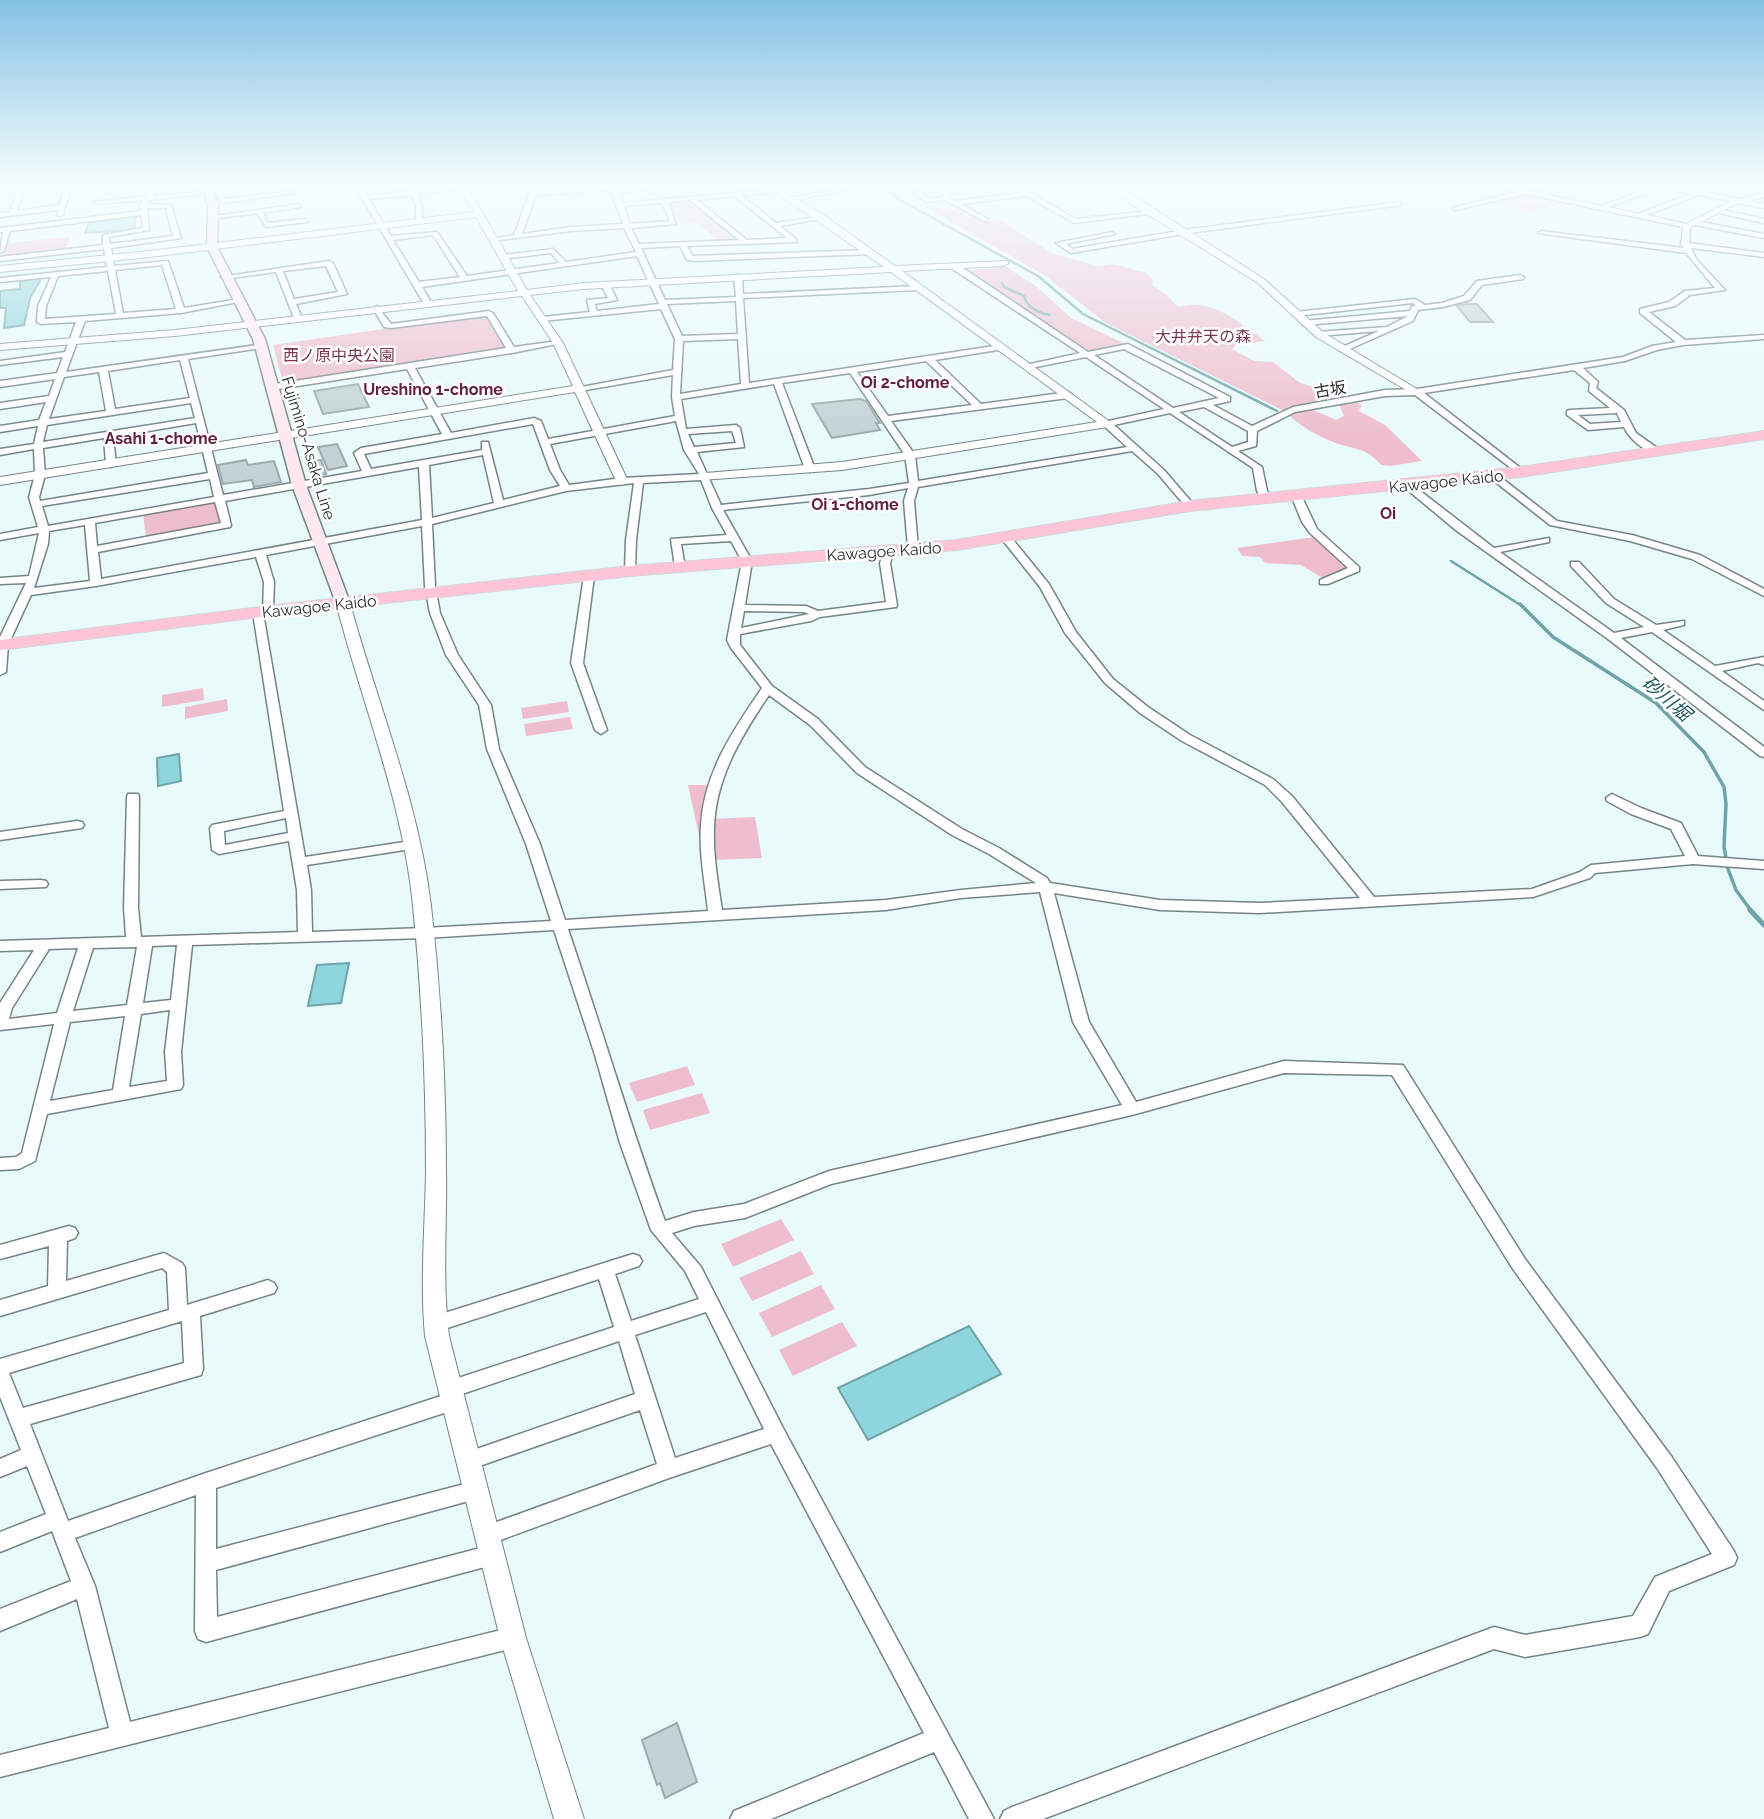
<svg xmlns="http://www.w3.org/2000/svg" width="1764" height="1819" font-family="Raleway,'Noto Sans JP',sans-serif">
<rect width="100%" height="100%" fill="#e9fafb"/>
<g fill="#eebece">
<path d="M1528,193L1551,196L1545,199L1561,203L1532,213L1495,200Z"/>
<path d="M691,200L741,240L720,242L698,223L680,224L669,202Z"/>
<path d="M920,204L960,211L985,222L1000,220L1052,253L1098,266L1113,264L1147,273L1153,280L1152,285L1166,294L1178,307C1215,298 1236,321 1265,341L1236,345L1232,349L1254,361L1273,362L1300,383L1321,389L1336,401L1282,410L1106,323L1044,275Z"/>
<path d="M70,237L65,250L3,256L7,243Z"/>
<path d="M1006,267L1036,286L1071,318L1125,344L1091,352L968,270Z"/>
<path d="M480,315H484L504,347L502,349L287,382H283L273,345Z"/>
<path d="M1352,401L1362,405L1359,411L1385,425L1422,461L1390,466L1381,465C1366,447 1355,450 1336,443C1319,437 1299,426 1287,413L1311,409L1336,420L1344,416L1339,404Z"/>
<path d="M212,502H215L220,523L218,524L146,537L143,514Z"/>
<path d="M1314,537L1350,567L1324,579L1301,565L1265,563L1260,557L1242,556L1237,548Z"/>
<path d="M203,688L204,700L162,707V695Z"/>
<path d="M227,699L228,711L185,719V707Z"/>
<path d="M567,701L569,712L523,719L521,708Z"/>
<path d="M570,717L573,729L526,736L524,724Z"/>
<path d="M688,785H711L706,857L700,856V840Z"/>
<path d="M755,817L762,858L712,860L710,819Z"/>
<path d="M687,1066L695,1085L637,1102L629,1083Z"/>
<path d="M702,1093L710,1113L650,1130L643,1110Z"/>
<path d="M781,1219L794,1240L733,1267L721,1244Z"/>
<path d="M801,1251L814,1274L752,1301L739,1278Z"/>
<path d="M821,1285L835,1309L772,1337L759,1313Z"/>
<path d="M842,1322L857,1346L793,1376L779,1350Z"/>
</g>
<g fill="#8ed5dd" stroke="#6fa3a9" stroke-width="2">
<path d="M136,216L134,230L85,233L89,222Z"/>
<path d="M38,278L40,281L30,298L24,325L4,328L6,308H0V291L20,289V281Z"/>
<path d="M179,754L181,781L158,786L157,758Z"/>
<path d="M349,963L341,1003L308,1006L317,965Z"/>
<path d="M969,1326L1001,1374L868,1440L838,1388Z"/>
</g>
<g fill="none" stroke-linecap="round" stroke-linejoin="round">
<g stroke="#6fa3a9" stroke-width="2.5">
<path d="M883,186L900,200L1038,276L1083,314L1277,411"/>
<path d="M1002,283L1004,287L1024,296C1027,308 1039,313 1050,315"/>
<path d="M1451,561L1522,606"/>
</g>
<path stroke="#6fa3a9" stroke-width="3.5" d="M1520,604L1553,637L1656,703L1704,752L1724,787L1726,804L1724,847L1728,869L1736,890L1752,912"/>
<path stroke="#6fa3a9" stroke-width="5" d="M1750,910L1764,925"/>
</g>
<g fill="#c3d3d5" stroke="#9baaac" stroke-width="2">
<path d="M1467,304H1477L1493,322H1470L1457,306Z"/>
<path d="M358,384L369,407L323,414L314,391Z"/>
<path d="M860,399L866,401L880,423H876L880,430L832,438L812,404Z"/>
<path d="M337,444L347,466L328,470L318,447Z"/>
<path d="M246,460L248,465L274,461L281,482L254,487L252,480L223,484L218,465Z"/>
<path d="M321,460L326,474L312,477L307,462Z"/>
<path d="M677,1723L697,1782L665,1798L660,1783L657,1785L642,1740Z"/>
</g>
<g fill="none" stroke-linecap="round" stroke-linejoin="round">
<defs>
<g id="minor">
<path d="M19,186H25L17,211L59,205L65,186H71L63,215L58,216V210L0,217V213L10,212Z"/>
<path d="M153,186H159L153,196L198,192L201,194L150,200L148,204L171,205L181,238L111,248L114,266L168,261L184,308L239,299L243,301L181,313L85,321L66,372L264,344V348H261L188,359L223,495L362,471L354,453L361,448L442,434L407,369L272,390L269,389V385L506,348L487,316L391,328L384,327L373,308L377,306L391,324L489,311L493,313L514,347L558,341L562,343L512,353L415,368L451,433L534,418L541,421L548,439L675,416L672,397L673,375L580,391L576,388L673,370L675,339L661,309L542,321L538,319L542,317L590,312L587,300L608,298L601,284L605,282L609,284L617,300L595,304L597,311L659,304L637,256L422,287L431,302L424,304L355,186H361L367,196L410,191L409,186H415L417,190L474,186L471,188L418,194L422,206V221L419,223L416,221V206L412,195L369,199L391,236L437,232L467,276L559,263L551,253L501,259L504,255L553,249L566,262L636,252L624,228L571,231L492,241V239L514,235L532,186H536L537,191L610,186H616L618,190L682,186L619,193L622,203L780,189L778,192L741,195L776,223L822,216L825,218L780,226L796,239L797,242L687,246L693,256L868,250L871,254L695,261L687,260L680,246L641,248L665,300L736,297L734,276L738,274L742,276L743,294L917,286L921,288L917,290L743,298L749,383L1001,345L1005,347L1004,349L935,360L981,404L1068,392L1072,395L1068,398L891,421L915,455L918,481L1127,447L1104,426V422L1164,409L1086,357L1026,369V365L1080,353L951,268V264H957L1088,352L1128,344L1230,397V401L1213,405L1252,426L1293,407L1385,390L1417,389L1623,357L1652,346L1676,342L1640,313V309L1669,302L1685,291L1715,288L1686,253L1538,233L1541,231L1684,248L1681,245L1683,227L1525,194L1455,210L1452,208L1517,192L1495,186H1505L1601,206L1655,186H1670L1699,191L1735,186L1708,193L1739,199L1764,193V197L1748,201L1764,204V208L1739,203L1723,210L1764,219V223L1718,213L1701,222L1764,234V238L1695,225L1690,227L1689,243L1764,253V257L1691,248L1697,260L1725,290L1690,295L1675,306L1649,312L1685,340L1764,335V339L1683,345L1657,350L1625,361L1583,368L1598,382L1596,388L1624,410L1636,433L1660,450V454C1647,454 1629,439 1624,427L1588,430L1567,415V411L1570,410L1610,408L1589,391L1590,383L1574,370L1424,393L1523,470L1525,472L1520,475L1415,395L1385,396L1295,412L1257,431L1256,446L1238,451L1262,467L1267,491L1272,498L1267,501L1264,500L1257,491L1253,468L1170,413L1114,425L1164,470L1195,506L1190,509L1187,508L1158,474L1132,451L918,487L914,501L918,548L913,551L908,548L904,501L908,488L869,495L723,510L752,561L745,605L806,606L818,611L886,602L880,563L885,549H893L894,551L890,563L897,605L896,607L820,617L811,621L740,634V645L772,686L818,719L865,767L962,829L999,848L1047,878L1050,883L1160,900L1260,903L1360,898L1282,802L1265,785L1182,741L1140,713L1105,683L1065,633L1040,587L1001,538L1006,535L1010,536L1049,584L1076,632L1113,679L1148,707L1190,735L1273,779L1292,796L1374,897L1532,889L1580,872L1591,865L1685,856L1671,829L1631,814L1607,801L1606,798L1612,794L1641,808L1681,823L1698,856L1764,861V869L1693,864L1595,873L1590,878L1533,897L1260,913L1160,910L1054,893L1089,1022L1136,1102L1284,1061L1403,1065L1525,1259L1671,1456L1734,1551L1737,1558L1734,1565L1669,1591L1648,1634L1640,1637L1525,1657L1494,1649L1043,1819H1000L1004,1811L1012,1807L1494,1627L1525,1635L1633,1616L1655,1577L1712,1554L1657,1468L1513,1269L1392,1075L1284,1073L1132,1115L831,1184L745,1218L694,1226L672,1233L701,1267L783,1428L994,1819H969L934,1752L771,1819H730L734,1811L924,1733L771,1444L669,1478L487,1545L480,1542L477,1535L480,1528L657,1464L640,1410L468,1470L461,1467L458,1461L461,1455L468,1452L635,1394L619,1341L459,1395L463,1401L460,1407L453,1410L216,1488V1549L476,1481L483,1483L486,1490L483,1497L476,1499L216,1570L217,1617L492,1545L499,1548L502,1555L499,1562L492,1565L206,1642L198,1639L195,1631L196,1495L75,1538L95,1586L130,1722L513,1627L521,1630L524,1638L521,1646L0,1777V1755L109,1728L77,1599L0,1631V1609L71,1581L52,1531L0,1552V1532L46,1514L27,1466L0,1477V1459L21,1450L0,1397V1359L169,1310L167,1272L162,1268L0,1316V1300L48,1286L49,1246L0,1259V1245L69,1226L75,1228L78,1233L75,1238L67,1241L66,1281L164,1253L182,1263L185,1268L187,1305L268,1280L274,1283L277,1288L274,1293L200,1316L203,1369L201,1375L30,1424L68,1521L206,1473L444,1395L441,1389L443,1383L614,1327L599,1279L435,1332L429,1330L426,1324L429,1318L435,1316L633,1254L639,1256L642,1261L639,1266L615,1274L631,1321L699,1299L685,1271L651,1230L620,1143L595,1055L554,930L425,938L192,945L181,1052L183,1085L181,1089L47,1114L35,1161L19,1169L0,1170V1158L16,1157L22,1153L54,1024L0,1030V1003L34,950L0,951V941L126,937L124,908L127,797L128,794H138L139,797L138,908L141,937L298,932L297,890L289,841L219,854L212,850L210,828L212,825L284,811L253,613L254,611L258,610L263,613L305,857L411,841L418,845L411,849L307,865L311,890L312,932L425,928L551,921L526,844L487,749L479,705L446,655L430,613L425,586L422,526L266,555L274,582L273,611L268,614L263,611L264,582L256,557L96,586L31,595L8,645L6,672L0,675V637L26,583L0,584V578L29,576L39,533L0,540V534L38,527L29,497L35,475L34,449L0,455V449L34,444L38,426L0,432V426L39,420L46,402L0,409V403L49,396L55,379L0,387V381L57,373L63,357L0,365V361L65,352L76,322L41,324L37,322L38,306L51,277L0,282V278L107,267L104,249L0,261V257L103,245V235L143,228L141,215L10,231L4,251L0,253L3,232H0V228L141,211L140,206L143,200L96,204L93,202L146,196ZM1662,188L1690,194L1638,214L1608,207ZM611,190L610,192L612,194L623,224L571,227L522,234L536,195ZM1699,195L1731,201L1686,224L1646,215ZM734,196L787,238L747,240L697,200ZM690,200L739,240L639,244L631,228L676,224L668,202ZM662,203L670,221L630,224L624,206ZM147,208H166L173,236L110,244L109,237L149,230ZM433,235L460,277L419,282L393,240ZM162,265L176,309L123,313L115,270ZM108,271L116,314L45,319L46,306L58,276ZM736,301L738,334L682,336L667,304ZM738,339L741,384L680,394L683,341ZM1124,349L1219,398L1173,408L1094,355ZM180,360L190,398L115,409L108,371ZM926,361L972,405L888,416L857,372ZM99,372L106,411L49,419L64,377ZM850,373L905,455L909,483L869,489L721,505L697,452L744,447L740,428L736,425L686,429L681,399L774,384L805,469L810,472L815,469L782,383ZM191,403L195,418L43,442L47,425ZM1204,407L1248,431V442L1232,447L1179,412ZM1617,413L1621,422L1590,424L1578,415ZM676,421L684,450L699,474L622,478L569,485L560,470L550,444ZM196,423L208,473L40,501L39,497L45,475L43,448L104,438L106,464L111,467L116,464L113,437ZM533,424L550,470L560,486L503,500L488,442H482V450L371,469L364,454ZM732,431L736,443L694,447L688,434ZM483,455L494,503L432,518L429,465ZM419,467L422,520L101,579L98,552L230,527L231,525L225,501ZM210,479L214,497L48,526L42,506ZM701,480L712,508L727,535L671,539L675,567L680,570L685,567L681,544L731,541L742,561L727,640L731,648L762,688C733,730 704,773 701,825C699,854 705,883 708,911L565,920L540,844L499,749L491,705L458,655L440,613L435,586L432,524L566,491L634,483L626,540L625,571L630,574L635,571L636,540L643,483ZM215,502L221,523L97,546L95,523ZM85,525L90,581L34,588L48,544L49,531ZM744,611L804,612L809,614L741,628ZM769,695L810,725L857,773L952,835L989,854L1036,883L961,890L886,900L722,910C718,883 713,856 714,829C715,778 742,735 769,695ZM286,818L288,833L225,845L224,831ZM1040,892L1073,1022L1122,1105L829,1171L744,1204L694,1212L665,1221C630,1125 601,1026 568,929L886,910L961,898ZM177,945L171,1000L143,1003L152,946ZM137,947L127,1005L73,1011L93,948ZM78,948L57,1013L9,1019L12,1008L49,949ZM170,1010L165,1052L167,1081L129,1087L141,1014ZM125,1016L113,1090L50,1101L70,1022ZM706,1312L764,1429L675,1458L635,1335ZM182,1321L184,1363L23,1408L9,1373Z"/>
<path d="M214,186H220L225,199L292,191L295,193L223,203L220,201Z"/>
<path d="M857,186H869L792,200L789,198Z"/>
<path d="M942,186H956L948,189L950,198L955,201L1022,193L1012,186H1019L1075,219L1152,211L1155,213L1074,223L1027,196L961,204L988,219L986,222L945,200L927,202L912,192ZM942,191L943,197L930,199L921,193Z"/>
<path d="M1400,202L1402,205L1189,233L1071,253L1056,243L1112,232L1115,234L1066,244L1072,249L1184,230Z"/>
<path d="M299,204L301,207L263,213L268,223L306,219L308,222L266,227L257,213L211,219L208,217Z"/>
<path d="M329,261L333,263L347,294L296,304L302,318L298,320L294,318L276,272L225,279L221,277ZM326,266L338,292L294,299L283,271Z"/>
<path d="M1520,275L1524,277L1523,279L1482,285L1470,300L1443,307L1418,310L1413,321L1343,352L1339,350L1340,348L1379,331L1319,336L1315,334L1316,332L1387,327L1408,316L1306,325H1303V321L1410,311L1412,306H1416L1413,303L1296,316L1292,314L1296,312L1415,299L1425,305L1442,303L1464,296L1477,281Z"/>
<path d="M1489,473H1495L1557,521L1632,535L1700,555L1764,589V596L1692,559L1630,541L1550,525L1489,477Z"/>
<path d="M1404,483H1410L1494,548L1549,538V542L1500,552L1614,633L1644,627L1606,603L1571,566V562H1579L1614,599L1656,625L1684,621V625L1663,630L1715,666L1764,657V665L1758,663L1722,671L1764,701V710L1652,632L1621,638L1764,747V757L1760,756L1608,639L1457,531L1404,487Z"/>
<path d="M1296,492L1301,495L1317,529L1359,567V571L1328,584H1320V580L1348,568L1310,533L1302,522L1291,495Z"/>
<path d="M589,573L594,576L583,663L607,730L601,734L595,730L571,663L584,576Z"/>
<path d="M77,821L82,822L84,825L82,828L0,840V832Z"/>
<path d="M41,880L46,881L48,884L46,887L0,889V881Z"/>
</g>
<g id="tertiary">
<path d="M459,186H467L527,290L583,283L884,267L766,186H775L825,216L895,266L1007,261L1009,263L1004,266L902,271L1113,424L1107,427L842,470L701,480V474L705,473L842,462L1097,422L891,272L583,289L530,295L563,343L628,481L622,485L616,481L575,392L0,485V477L573,386L553,343L522,296L175,336L0,350V344L175,330L518,291L476,217L150,257L0,272V266L150,251L474,212Z"/>
<path d="M1109,186H1118L1264,279L1324,333L1422,392L1413,394L1316,337L1258,283L1134,206Z"/>
<path d="M1576,186H1594L1540,195L1536,193Z"/>
<path d="M343,599L350,603C377,703 419,802 431,906C441,993 446,1083 446,1171C447,1226 442,1281 449,1336L526,1638L584,1819H554L500,1638L425,1336C420,1281 425,1227 426,1172C426,1084 422,994 413,906C403,803 362,703 336,603Z"/>
</g>
<path id="secondary" d="M203,186H211L218,206L217,247L265,339L306,485L350,603L348,606L343,607L336,603L292,485L253,339L207,247L208,206Z"/>
<path id="trunk" d="M1764,431V439L1520,477L1190,511L957,550L630,576L268,616L0,650V640L268,606L630,566L957,540L1190,501L1520,467Z"/>
</defs>
<use href="#minor" stroke="#768486" stroke-width="3"/>
<use href="#tertiary" stroke="#768486" stroke-width="2"/>
<use href="#secondary" stroke="#768486" stroke-width="3"/>
<use href="#trunk" stroke="#d4d5d5" stroke-width="2"/>
<use href="#minor" fill="#fff" fill-rule="evenodd"/>
<use href="#tertiary" fill="#fff" fill-rule="evenodd"/>
<use href="#secondary" fill="#ffe9f1" fill-rule="evenodd"/>
<use href="#trunk" fill="#ffc4d8" fill-rule="evenodd"/>
</g>
<linearGradient id="sky" x2="0" y2="1"><stop stop-color="#84c1e4"/><stop offset="0.42" stop-color="#f5fdfd"/><stop offset="1" stop-color="#f5fdfd" stop-opacity="0"/></linearGradient>
<rect width="1764" height="440" fill="url(#sky)"/>
<g text-anchor="middle" stroke-width="5" stroke-linejoin="round" paint-order="stroke">
<g font-size="16" fill="#7d3754" stroke="#fff">
<text x="1203" y="342">大井弁天の森</text>
<text x="339" y="361">西ノ原中央公園</text>
</g>
<g font-size="16" font-weight="bold" fill="#64223f" stroke="#fff">
<text x="905" y="388">Oi 2-chome</text>
<text x="433" y="395">Ureshino 1-chome</text>
<text x="161" y="444">Asahi 1-chome</text>
<text x="855" y="510">Oi 1-chome</text>
<text x="1388" y="519">Oi</text>
</g>
<g font-size="16" fill="#282f2f" stroke="#fff">
<text transform="translate(1330 389) rotate(-10)" y="6">古坂</text>
<text transform="translate(309 448) rotate(73)" y="6">Fujimino-Asaka Line</text>
<text transform="translate(1446 481) rotate(-6)" y="6">Kawagoe Kaido</text>
<text transform="translate(884 551) rotate(-4)" y="6">Kawagoe Kaido</text>
<text transform="translate(319 606) rotate(-6)" y="6">Kawagoe Kaido</text>
</g>
<g font-size="19" font-style="italic" fill="#1d5a60" stroke="#fff">
<text transform="translate(1667 698) rotate(41)" y="7">砂川堀</text>
</g>
</g>
</svg>
